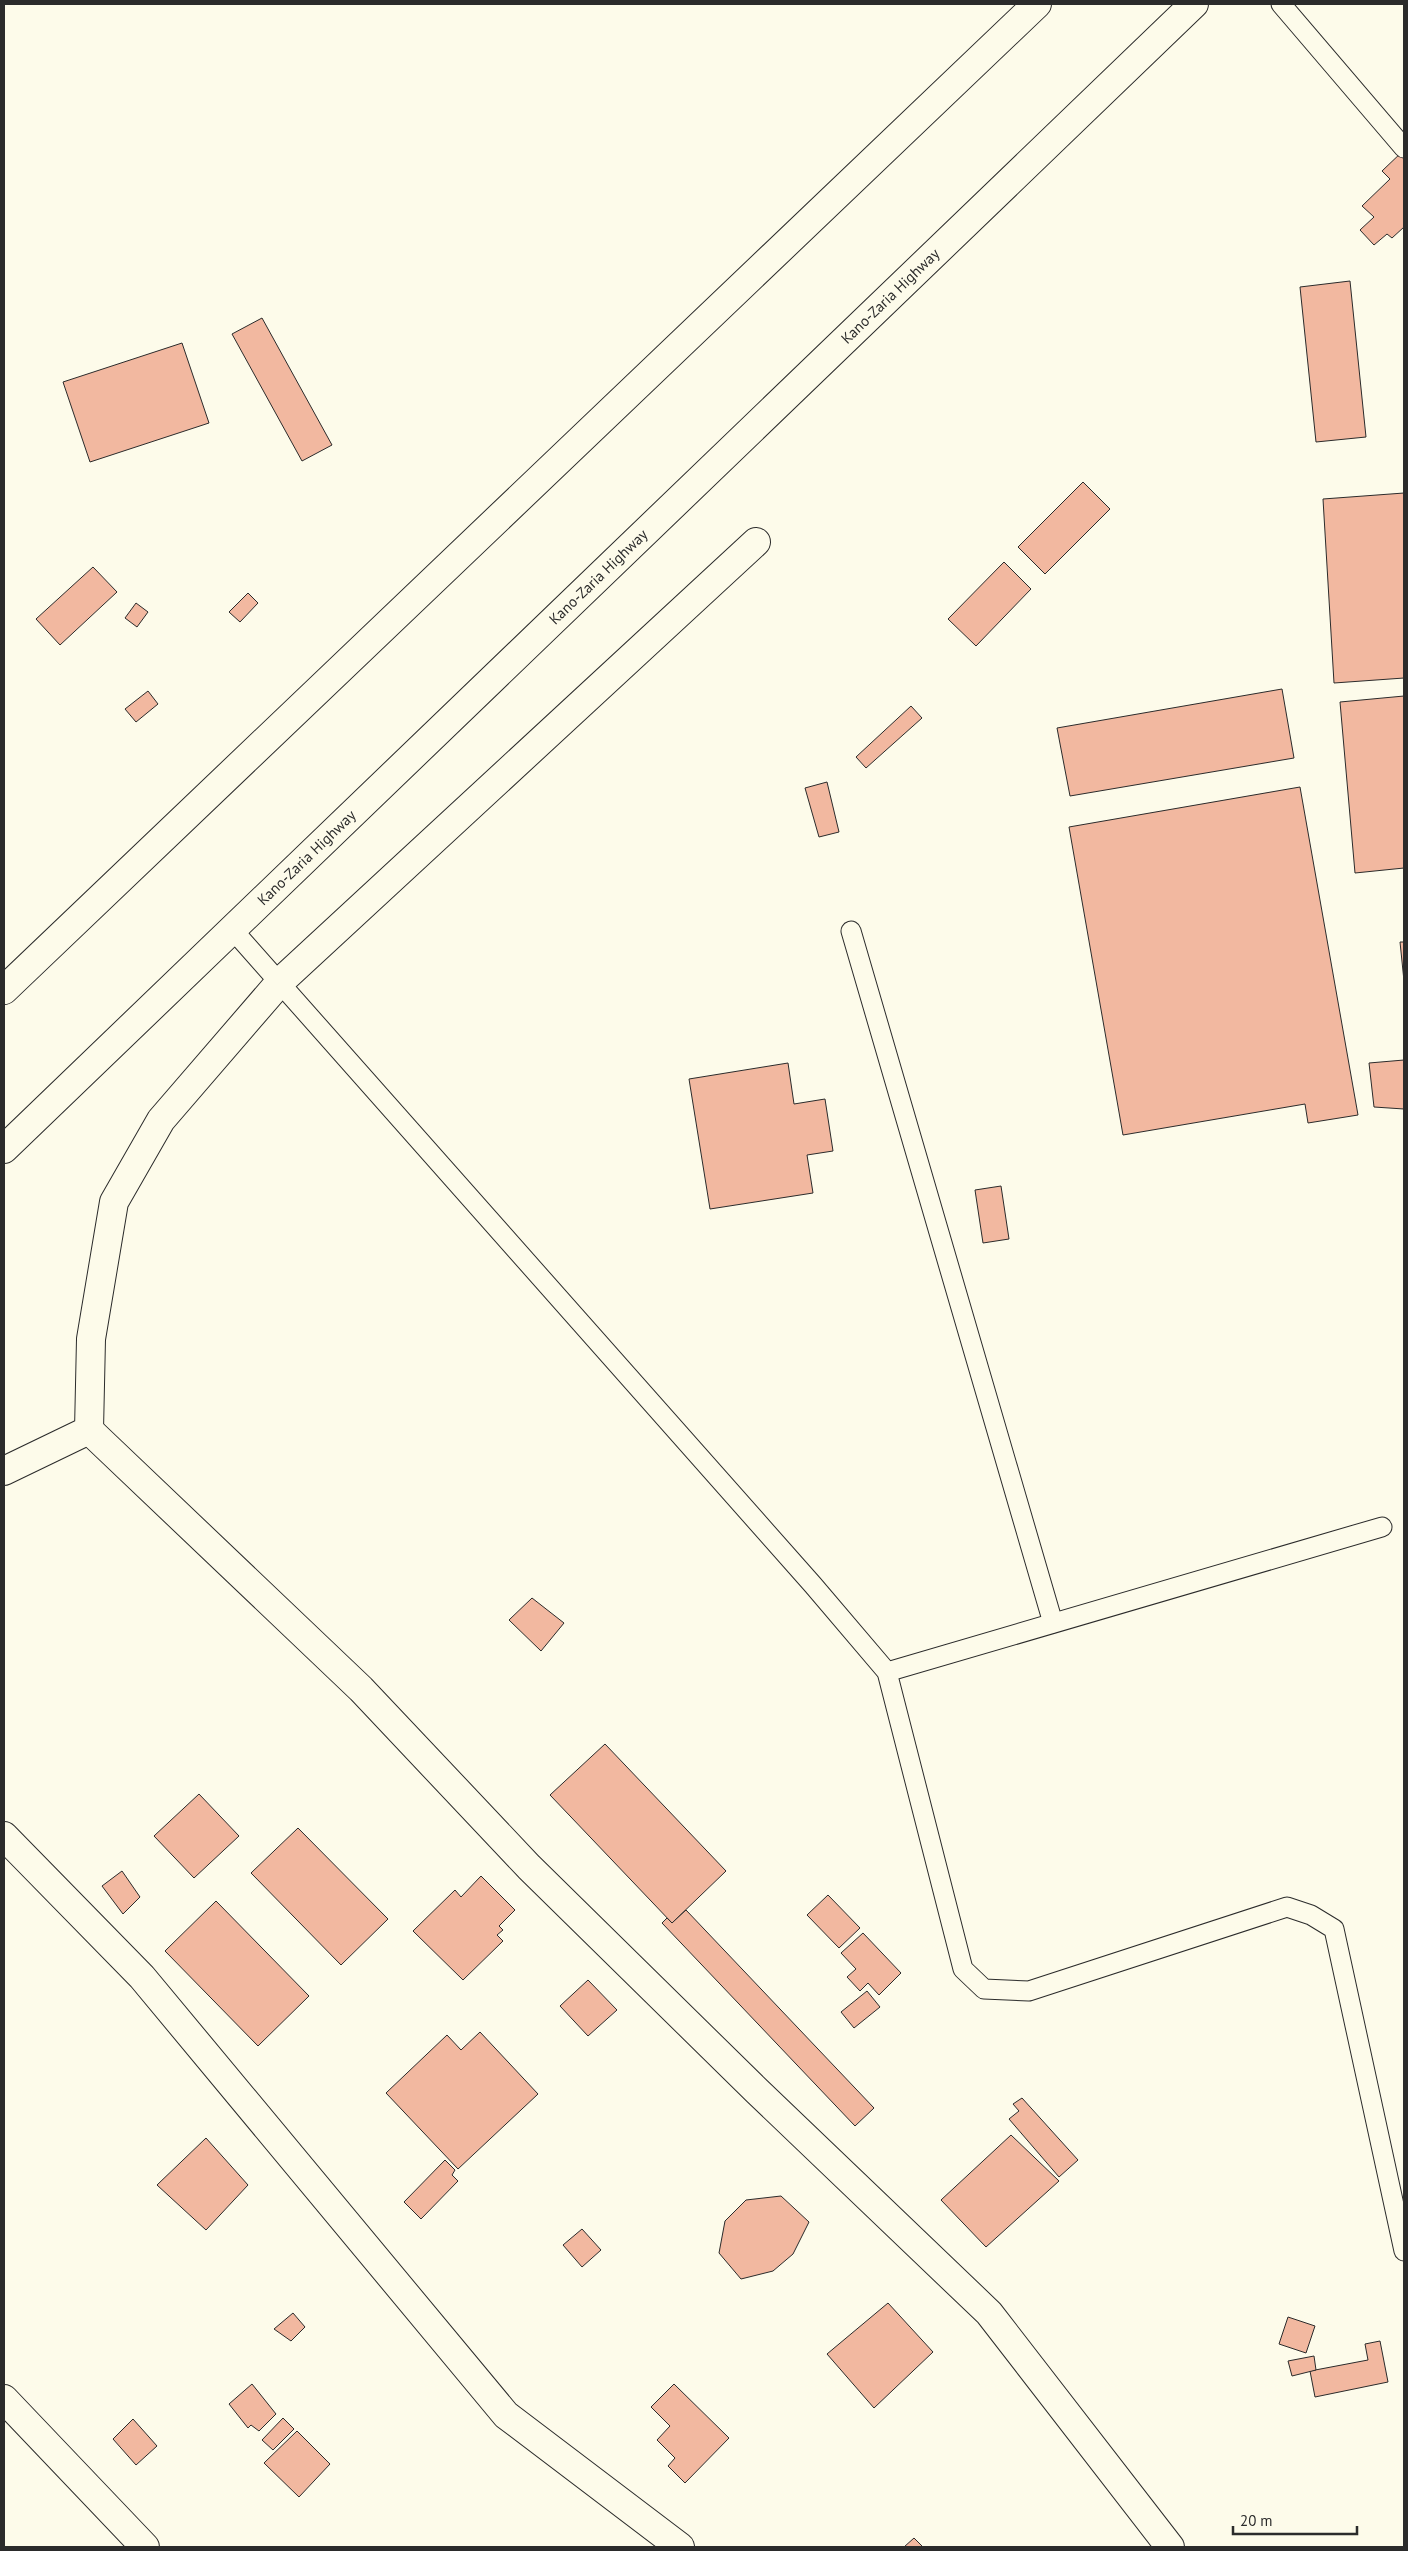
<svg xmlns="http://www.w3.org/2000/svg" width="1408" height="2551" font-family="'PT Sans',sans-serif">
<rect width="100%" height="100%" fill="#fdfbea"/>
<g fill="#f2b8a0" stroke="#2b2b2b">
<path d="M1404,150V227L1392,238L1387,234L1374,245L1360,230L1374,217L1362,206L1390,179L1382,171Z"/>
<path d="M1350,281L1366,437L1316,442L1300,287Z"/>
<path d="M262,318L332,445L302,461L232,334Z"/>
<path d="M182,343L209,423L90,462L63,382Z"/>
<path d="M1083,482L1110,509L1045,574L1018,547Z"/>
<path d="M1404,493V678L1334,683L1323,499Z"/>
<path d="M1004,562L1031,589L976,646L948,619Z"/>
<path d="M93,567L117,592L60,645L36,619Z"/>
<path d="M248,593L258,603L240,622L229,612Z"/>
<path d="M136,603L148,612L137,627L125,618Z"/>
<path d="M1282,689L1294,758L1070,796L1057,728Z"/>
<path d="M148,691L158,704L136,722L125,709Z"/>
<path d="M1404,696V868L1355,873L1340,702Z"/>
<path d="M911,706L922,718L866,768L856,757Z"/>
<path d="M827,782L839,832L819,837L805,788Z"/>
<path d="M1300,787L1358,1115L1308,1123L1305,1104L1123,1135L1069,827Z"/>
<path d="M1400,942H1404V981Z"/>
<path d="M1404,1060V1109L1374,1107L1369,1063Z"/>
<path d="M788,1063L794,1104L825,1099L833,1151L807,1155L813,1193L710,1209L689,1079Z"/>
<path d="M1001,1186L1009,1239L983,1243L975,1190Z"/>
<path d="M532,1598L564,1623L541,1651L509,1620Z"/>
<path d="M605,1744L726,1871L672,1923L550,1795Z"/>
<path d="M199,1794L239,1836L194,1878L154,1836Z"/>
<path d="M298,1828L388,1919L341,1965L251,1873Z"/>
<path d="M122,1871L140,1897L123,1914L102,1886Z"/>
<path d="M481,1876L515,1910L499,1926L503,1930L497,1935L503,1941L463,1980L413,1931L455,1890L461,1897Z"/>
<path d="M828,1895L860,1928L839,1948L807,1915Z"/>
<path d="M216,1901L309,1996L258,2046L165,1951Z"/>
<path d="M686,1910L874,2108L855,2126L662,1923L667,1918L672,1923Z"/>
<path d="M863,1933L901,1973L879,1995L868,1983L860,1991L847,1977L856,1969L841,1953Z"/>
<path d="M588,1980L617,2010L588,2036L560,2006Z"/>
<path d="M867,1991L880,2007L854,2028L841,2012Z"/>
<path d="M480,2032L538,2094L458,2169L386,2093L447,2035L461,2050Z"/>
<path d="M1022,2098L1078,2160L1059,2177L1009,2119L1019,2111L1013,2104Z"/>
<path d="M1011,2135L1059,2181L986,2247L941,2200Z"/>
<path d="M206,2138L248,2185L206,2230L157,2185Z"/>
<path d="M445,2160L455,2170L452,2175L458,2181L421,2219L404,2202Z"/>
<path d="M781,2196L809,2222L793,2254L773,2271L741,2279L719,2253L725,2221L746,2200Z"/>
<path d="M582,2229L601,2250L582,2267L563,2245Z"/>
<path d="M888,2303L933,2352L874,2408L827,2354Z"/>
<path d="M293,2313L305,2327L291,2341L274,2329Z"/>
<path d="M1288,2317L1315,2326L1306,2353L1279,2344Z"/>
<path d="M1380,2341L1388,2382L1315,2397L1310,2371L1368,2360L1365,2344Z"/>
<path d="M1314,2356L1316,2370L1292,2376L1288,2361Z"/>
<path d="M252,2384L276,2414L259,2431L251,2425L248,2428L229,2404Z"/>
<path d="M674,2384L729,2438L685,2483L668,2466L675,2458L657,2440L670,2426L651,2407Z"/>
<path d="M283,2418L294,2429L273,2450L262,2440Z"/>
<path d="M133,2419L157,2446L136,2465L113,2439Z"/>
<path d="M297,2431L330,2464L299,2497L264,2463Z"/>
<path d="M914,2538L923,2547H904Z"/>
</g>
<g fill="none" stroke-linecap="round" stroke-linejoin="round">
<defs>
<g id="lane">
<path d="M1281,4L1404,148"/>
<path d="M232,929L813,1585L887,1672L963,1969L984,1989L1029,1991L1287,1907L1311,1915L1334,1929L1404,2251"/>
<path d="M851,931L1053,1623"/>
<path d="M887,1672L1382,1527"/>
</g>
<g id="street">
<path d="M89,1430L361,1689L529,1867L757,2091L989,2313L1170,2547"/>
<path d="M4,1471L89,1430L91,1339L114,1202L161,1120L280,982L756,542"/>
<path d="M4,1836L142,1977L506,2415L680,2547"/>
<path d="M4,2399L145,2547"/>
</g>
<g id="highway">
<path d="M4,990L1037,4"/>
<path id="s1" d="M4,1149L1194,4"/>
</g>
</defs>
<use href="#lane" stroke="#2b2b2b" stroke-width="21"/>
<use href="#street" stroke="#2b2b2b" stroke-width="30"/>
<use href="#highway" stroke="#2b2b2b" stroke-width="30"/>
<use href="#lane" stroke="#fdfbea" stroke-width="19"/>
<use href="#street" stroke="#fdfbea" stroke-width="28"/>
<use href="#highway" stroke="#fdfbea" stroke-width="28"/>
</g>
<g text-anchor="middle" stroke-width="4" stroke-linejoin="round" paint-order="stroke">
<g font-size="15" fill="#2b2b2b" stroke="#fdfbea">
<text dy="5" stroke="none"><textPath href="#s1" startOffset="1230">Kano-Zaria Highway</textPath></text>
<text dy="5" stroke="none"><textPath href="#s1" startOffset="825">Kano-Zaria Highway</textPath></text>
<text dy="5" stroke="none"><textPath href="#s1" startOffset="420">Kano-Zaria Highway</textPath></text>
</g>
</g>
<rect width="1408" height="2551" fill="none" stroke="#2b2b2b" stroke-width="10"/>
<path d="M1233 2526v8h124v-8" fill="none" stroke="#2b2b2b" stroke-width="2.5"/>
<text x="1240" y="2526" font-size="15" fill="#2b2b2b" stroke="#fdfbea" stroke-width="4" paint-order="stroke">20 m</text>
</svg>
